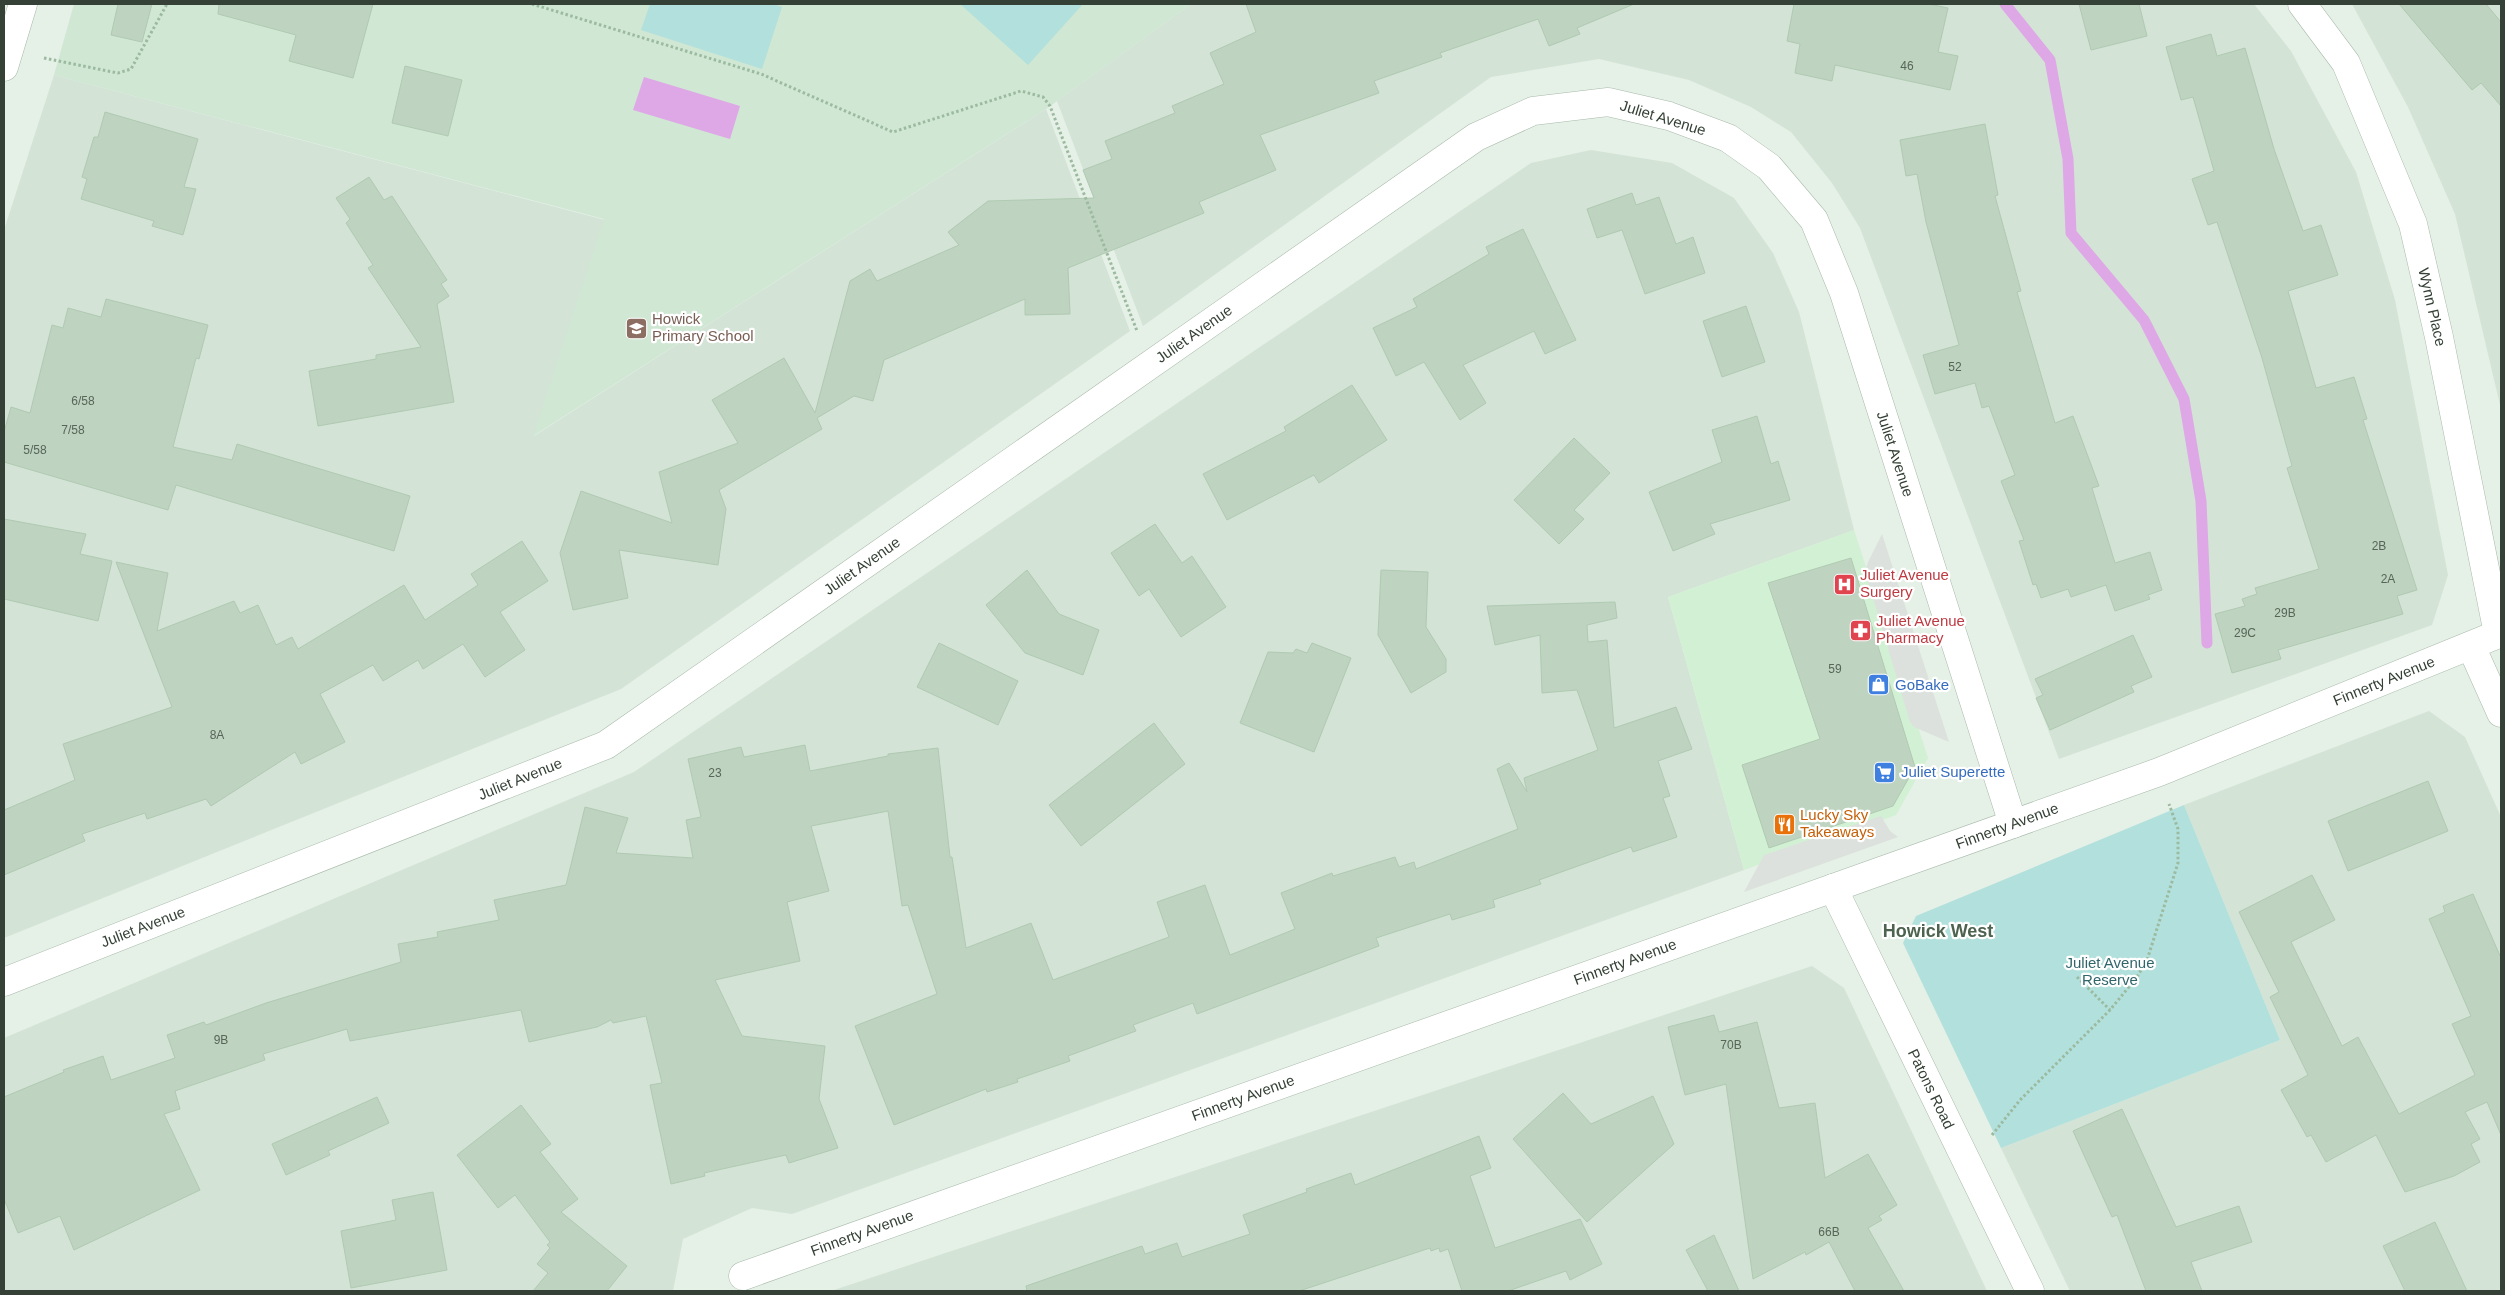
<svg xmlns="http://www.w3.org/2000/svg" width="2505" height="1295" font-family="Helvetica,sans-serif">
<rect width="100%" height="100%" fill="#e5f0e6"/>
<g fill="#d3e3d6">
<path d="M1191,4H2254L2291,51L2356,172L2395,300L2448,575L2432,625L2059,759L1860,228L1832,183L1791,132L1751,107L1689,80L1599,59L1491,77L1143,326L1057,101Z"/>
<path d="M2352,4H2501V409L2455,214L2408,107Z"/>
<path d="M54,75L605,220L534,436L1046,109L1130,331L621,689L4,938V230Z"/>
<path d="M1591,150L1672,163L1734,198L1773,253L1799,312L1854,530L1668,597L1744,870L792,1214L752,1208L683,1239L673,1291H4V1038L634,772L1531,163Z"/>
<path d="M2429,711L2465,737L2501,817V1291H2070L2001,1148L2280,1040L2184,805Z"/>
<path d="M1812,966L1844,988L1987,1291H831Z"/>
</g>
<path fill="#d2f0d3" d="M1854,530L1928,758L1896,815L1744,870L1668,597Z"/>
<path fill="#d0e7d4" d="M74,4H1191L1046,109L533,436L604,219L54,75Z"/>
<g fill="#b2e0dc">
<path d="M650,4H773L782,7L762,69L641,30Z"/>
<path d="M960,4H1083L1028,65Z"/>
<path d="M2184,805L2280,1040L2001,1148L1903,943L1916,916Z"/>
</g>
<g fill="#dce1dd">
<path d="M1882,534L1949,742L1914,727L1910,722L1865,571L1868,562Z"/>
<path d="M1881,816L1890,831L1898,837L1744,892L1764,855Z"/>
</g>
<path fill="#dea7e6" d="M644,77L740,106L730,139L633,110Z"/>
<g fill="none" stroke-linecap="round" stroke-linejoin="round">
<path stroke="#dea7e6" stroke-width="11" d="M2005,4L2050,60L2068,159L2071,233L2144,320L2184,399L2201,501L2207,643"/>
</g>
<g fill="#bed3c0" stroke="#b0cab2">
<path d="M118,4H152L142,42L111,35Z"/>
<path d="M219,4H373L353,78L289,61L296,35L218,14Z"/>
<path d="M1246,4H1634L1577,28L1580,34L1549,46L1538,19L1440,53L1442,57L1374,81L1379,93L1260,135L1276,170L1199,202L1204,213L1068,268L1070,314L1025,315V299L884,360L873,401L854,396L817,418L822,429L719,490L726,509L718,565L619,550L628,598L573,610L560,553L581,491L672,523L659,472L738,443L712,400L784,358L815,413L850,281L870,269L877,281L959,245L948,232L988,201L1094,198L1083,170L1112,159L1105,141L1175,113L1172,106L1224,84L1210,53L1256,32Z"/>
<path d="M1794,4H1929L1948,8L1938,52L1958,56L1950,90L1835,65L1832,81L1795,73L1800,44L1787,41Z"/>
<path d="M2079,4H2139L2147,36L2091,50Z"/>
<path d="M2399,4H2486L2501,22V106L2481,83L2472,90Z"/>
<path d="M2211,34L2217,56L2245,48L2274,149L2303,231L2321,225L2338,275L2288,291L2316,388L2354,377L2367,419L2363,420L2417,590L2397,596L2403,614L2278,650L2281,659L2232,673L2215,614L2245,606L2242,599L2257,594L2255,588L2319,569L2287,468L2292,466L2262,358L2217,222L2208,225L2192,179L2214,171L2193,97L2181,100L2166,47Z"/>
<path d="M405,66L462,80L448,136L392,123Z"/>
<path d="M105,112L198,139L184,187L196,189L183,235L152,226L154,221L81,199L87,179L82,177L94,137H98Z"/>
<path d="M1985,124L1998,195L1995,196L2021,291L2017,292L2055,423L2073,416L2099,486L2092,488L2115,563L2150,552L2162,590L2148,595L2150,599L2115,611L2106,585L2071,597L2068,589L2041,598L2036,584L2033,585L2019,541L2024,540L2001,481L2015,475L1989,406L1982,408L1975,383L1935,394L1923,355L1959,345L1926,222L1917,174L1906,176L1900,140Z"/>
<path d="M369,177L384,200L392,196L447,280L441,284L449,296L437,304L454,402L318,426L309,371L376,359V355L421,347L368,268L373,265L346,223L350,219L336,198Z"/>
<path d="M1632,193L1636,205L1659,197L1676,244L1693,237L1705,273L1645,294L1622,230L1597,238L1587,209Z"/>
<path d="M1523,229L1576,340L1545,354L1534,331L1463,365L1486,403L1460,420L1424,362L1396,376L1373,328L1417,307L1413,299L1489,254L1486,247Z"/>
<path d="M106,299L208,325L199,359L196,358L173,447L232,460L237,444L410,496L394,551L176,485L168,510L4,462V432L11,407L30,413L52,325L63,328L68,308L101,317Z"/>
<path d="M1746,306L1765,362L1722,377L1703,321Z"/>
<path d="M1352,385L1387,440L1319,483L1314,475L1227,520L1203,474L1286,431L1284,427Z"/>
<path d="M1757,416L1771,464L1778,461L1790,500L1710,524L1715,534L1673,551L1649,492L1722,462L1712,430Z"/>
<path d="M1574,438L1610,473L1574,510L1584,519L1559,544L1514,500Z"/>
<path d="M4,519L86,534L80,554L112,561L98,621L4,599Z"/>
<path d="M1155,524L1182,563L1192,556L1226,607L1181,637L1149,589L1139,596L1111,553Z"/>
<path d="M522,541L548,581L500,612L525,650L485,677L463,644L423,669L418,660L383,681L373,665L320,694L345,742L301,764L295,752L211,806L206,799L147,819L145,813L82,834L85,841L4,875V810L75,780L63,744L172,707L116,562L168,573L157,631L234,601L240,613L258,605L276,645L292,637L298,649L404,585L425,620L478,585L471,574Z"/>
<path d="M1851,558L1915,767L1893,806L1769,848L1742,765L1820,739L1768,583Z"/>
<path d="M1027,570L1059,614L1099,630L1083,675L1025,653L986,605Z"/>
<path d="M1381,570L1428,572L1426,627L1446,659V672L1411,693L1378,635Z"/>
<path d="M1615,602L1617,618L1587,625L1588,642L1607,640L1614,728L1676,707L1692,749L1658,761L1670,796L1663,798L1677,837L1633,852L1631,847L1539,880L1541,884L1493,900L1495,907L1452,920L1450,914L1376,938L1379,946L1197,1014L1193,1003L1133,1025L1136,1031L1068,1056L1070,1061L1017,1079L1018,1082L987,1092L986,1089L894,1125L855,1026L937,994L908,905L902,906L888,811L811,826L829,891L787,902L800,961L715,980L742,1036L825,1046L819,1099L838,1148L789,1163L786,1155L704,1173L705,1176L671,1184L650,1085L662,1083L646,1016L613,1023L611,1020L597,1027L529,1042L521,1010L350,1041L347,1029L263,1054L265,1060L175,1091L180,1109L164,1114L200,1190L74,1250L60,1216L18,1233L4,1199V1097L64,1072L63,1070L103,1056L111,1080L175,1058L167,1035L204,1022L206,1025L266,1003L401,962L398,944L438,937L437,932L499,920L494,900L566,885L585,807L628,818L616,853L693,858L686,820L701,817L688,759L741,747L744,757L805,745L810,771L888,756V754L938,748L950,857H952L966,948L1031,923L1053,980L1169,937L1157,902L1205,885L1230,955L1295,929L1281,893L1332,873L1333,876L1395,857L1399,867L1414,862L1416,869L1518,829L1497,769L1509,763L1527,792L1524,778L1598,750L1577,690L1542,693L1540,635L1495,645L1487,606Z"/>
<path d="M2133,635L2152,677L2131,686L2134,692L2050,730L2036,698L2043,695L2035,679Z"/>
<path d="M939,643L1018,681L998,725L917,687Z"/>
<path d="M1312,643L1351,658L1314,752L1240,723L1268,652L1293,653L1296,649L1307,653Z"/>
<path d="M1154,723L1185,764L1081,846L1049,805Z"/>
<path d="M2428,781L2448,831L2348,871L2328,821Z"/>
<path d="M2312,875L2335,920L2291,942L2342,1046L2358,1037L2399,1114L2475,1075L2452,1024L2471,1016L2429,919L2445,912L2443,906L2473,894L2501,958V1135L2487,1102L2465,1112L2480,1139L2471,1144L2480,1162L2454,1176L2405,1192L2376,1135L2326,1162L2311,1135L2307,1137L2281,1090L2308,1075L2270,997L2279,992L2239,912Z"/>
<path d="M1714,1015L1719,1032L1757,1022L1779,1108L1815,1103L1825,1178L1868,1154L1897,1205L1879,1216L1882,1220L1868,1228L1904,1291H1855L1829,1242L1806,1255L1805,1252L1753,1279L1726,1084L1685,1095L1668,1027Z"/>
<path d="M1563,1093L1591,1124L1653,1096L1674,1144L1587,1222L1513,1139Z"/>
<path d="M377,1097L389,1123L328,1151L330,1155L286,1175L272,1144Z"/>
<path d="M521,1105L551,1144L540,1152L578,1199L561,1212L627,1266L607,1291H533L548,1273L537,1264L550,1248L547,1245L550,1242L515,1195L498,1208L457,1155Z"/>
<path d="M2122,1109L2176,1227L2239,1206L2252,1242L2191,1262L2202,1291H2146L2117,1215L2112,1217L2073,1131Z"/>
<path d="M1479,1136L1491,1168L1470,1176L1495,1248L1580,1219L1602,1264L1570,1280L1566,1271L1508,1291H1462L1448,1249L1440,1252L1439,1248L1431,1251L1430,1248L1299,1291H1027L1026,1286L1142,1246L1145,1254L1177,1243L1182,1257L1250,1234L1243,1215L1307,1192L1306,1189L1351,1173L1355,1185Z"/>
<path d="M433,1192L447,1270L351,1288L341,1231L396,1220L392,1200Z"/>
<path d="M2435,1222L2467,1291H2405L2383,1246Z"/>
<path d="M1714,1235L1739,1291H1708L1686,1250Z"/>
</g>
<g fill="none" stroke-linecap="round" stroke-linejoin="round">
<defs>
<g id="minor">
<path d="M2302,4L2346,63L2413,224L2439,337L2498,634"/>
<path d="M4,67L23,4"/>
<path d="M2471,646L2501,713"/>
<path d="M1833,888L2030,1291"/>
<path d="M4,982L606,745L1476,137L1533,111L1608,102L1669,116L1728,138L1769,167L1814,220L1844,293L2013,824"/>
<path d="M743,1276L2159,772L2501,633"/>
</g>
</defs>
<use href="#minor" stroke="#a8baab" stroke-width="29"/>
<g stroke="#9bba9f" stroke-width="3" stroke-dasharray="2.5 2.5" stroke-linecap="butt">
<path d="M532,4L761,74L893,132L1021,91L1043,97L1050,106L1137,331"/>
<path d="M44,58L118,73L131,69L167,4"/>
<path d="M2077,977L2110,1010"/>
<path d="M1992,1135L2020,1100L2110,1010L2137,977L2147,960L2178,863V829L2169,804"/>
</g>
<use href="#minor" stroke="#fff" stroke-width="28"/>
</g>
<defs>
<symbol id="school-square" viewBox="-11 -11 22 22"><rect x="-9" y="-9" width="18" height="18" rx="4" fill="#8d6e63" stroke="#fff"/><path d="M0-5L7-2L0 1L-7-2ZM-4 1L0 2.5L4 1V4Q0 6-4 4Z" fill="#fff"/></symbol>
<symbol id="hospital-square" viewBox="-11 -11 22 22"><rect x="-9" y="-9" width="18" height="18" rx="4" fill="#e0444e" stroke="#fff"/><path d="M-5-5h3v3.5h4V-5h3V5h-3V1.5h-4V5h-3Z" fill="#fff"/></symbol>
<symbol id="pharmacy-square" viewBox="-11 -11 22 22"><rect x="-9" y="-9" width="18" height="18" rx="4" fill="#e0444e" stroke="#fff"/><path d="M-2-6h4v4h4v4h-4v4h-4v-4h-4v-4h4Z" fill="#fff"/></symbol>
<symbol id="shop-square" viewBox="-11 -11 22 22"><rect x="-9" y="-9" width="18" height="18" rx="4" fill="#3f7fe0" stroke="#fff"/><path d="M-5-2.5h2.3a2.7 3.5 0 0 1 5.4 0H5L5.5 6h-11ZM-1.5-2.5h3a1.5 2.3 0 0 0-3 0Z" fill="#fff"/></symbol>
<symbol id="supermarket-square" viewBox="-11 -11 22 22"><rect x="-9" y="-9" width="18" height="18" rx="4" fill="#3f7fe0" stroke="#fff"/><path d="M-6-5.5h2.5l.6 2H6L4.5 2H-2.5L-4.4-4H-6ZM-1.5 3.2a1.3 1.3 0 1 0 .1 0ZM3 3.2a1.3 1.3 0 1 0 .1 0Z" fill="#fff"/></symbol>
<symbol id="restaurant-square" viewBox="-11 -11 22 22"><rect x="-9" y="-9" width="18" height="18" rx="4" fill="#e8710a" stroke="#fff"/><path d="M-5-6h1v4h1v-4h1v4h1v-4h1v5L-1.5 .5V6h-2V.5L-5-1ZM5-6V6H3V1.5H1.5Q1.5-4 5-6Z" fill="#fff"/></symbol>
</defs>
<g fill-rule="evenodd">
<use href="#school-square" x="624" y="316" width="25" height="25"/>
<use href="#hospital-square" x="1832" y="572" width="25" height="25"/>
<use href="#pharmacy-square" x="1848" y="618" width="25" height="25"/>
<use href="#shop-square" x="1866" y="672" width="25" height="25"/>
<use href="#supermarket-square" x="1872" y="760" width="25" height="25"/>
<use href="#restaurant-square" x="1772" y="812" width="25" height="25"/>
</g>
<g text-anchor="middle" stroke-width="4.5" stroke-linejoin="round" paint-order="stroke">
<g font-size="12" fill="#576658">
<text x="1907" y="70">46</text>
<text x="1955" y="371">52</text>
<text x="83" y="405">6/58</text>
<text x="73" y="434">7/58</text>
<text x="35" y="454">5/58</text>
<text x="2379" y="550">2B</text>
<text x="2388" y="583">2A</text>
<text x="2285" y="617">29B</text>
<text x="2245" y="637">29C</text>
<text x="1835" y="673">59</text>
<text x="217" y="739">8A</text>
<text x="715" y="777">23</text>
<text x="221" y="1044">9B</text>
<text x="1731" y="1049">70B</text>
<text x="1829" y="1236">66B</text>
</g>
<g font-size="15" fill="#354136" stroke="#fff">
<text transform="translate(1663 118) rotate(17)" y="5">Juliet Avenue</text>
<text transform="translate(2432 307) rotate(77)" y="5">Wynn Place</text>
<text transform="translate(1194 334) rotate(-35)" y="5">Juliet Avenue</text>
<text transform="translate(1895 454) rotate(72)" y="5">Juliet Avenue</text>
<text transform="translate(862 566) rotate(-35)" y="5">Juliet Avenue</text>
<text transform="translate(2384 681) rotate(-22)" y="5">Finnerty Avenue</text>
<text transform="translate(520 779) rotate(-22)" y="5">Juliet Avenue</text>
<text transform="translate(2007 826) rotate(-20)" y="5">Finnerty Avenue</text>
<text transform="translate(143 927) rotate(-21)" y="5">Juliet Avenue</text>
<text transform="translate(1625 962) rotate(-20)" y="5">Finnerty Avenue</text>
<text transform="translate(1931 1089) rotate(64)" y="5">Patons Road</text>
<text transform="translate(1243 1098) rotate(-20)" y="5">Finnerty Avenue</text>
<text transform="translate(862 1233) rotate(-20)" y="5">Finnerty Avenue</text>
</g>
<g font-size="15" fill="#785e54" stroke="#fff" text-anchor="start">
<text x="652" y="324">Howick<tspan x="652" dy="17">Primary School</tspan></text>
</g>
<g font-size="15" fill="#be3a42" stroke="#fff" text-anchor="start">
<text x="1860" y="580">Juliet Avenue<tspan x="1860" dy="17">Surgery</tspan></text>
<text x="1876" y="626">Juliet Avenue<tspan x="1876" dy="17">Pharmacy</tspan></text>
</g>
<g font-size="15" fill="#366cbe" stroke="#fff" text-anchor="start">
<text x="1895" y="690">GoBake</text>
<text x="1901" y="777">Juliet Superette</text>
</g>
<g font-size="15" fill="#c56008" stroke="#fff" text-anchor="start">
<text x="1800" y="820">Lucky Sky<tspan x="1800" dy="17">Takeaways</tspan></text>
</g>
<g font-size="15" fill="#30666b" stroke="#fff">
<text x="2110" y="968">Juliet Avenue<tspan x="2110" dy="17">Reserve</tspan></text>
</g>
<g font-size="18" font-weight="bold" fill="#4e634f" stroke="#fff">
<text x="1938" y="937">Howick West</text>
</g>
</g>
<rect width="2505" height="1295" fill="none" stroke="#354136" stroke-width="10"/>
</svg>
